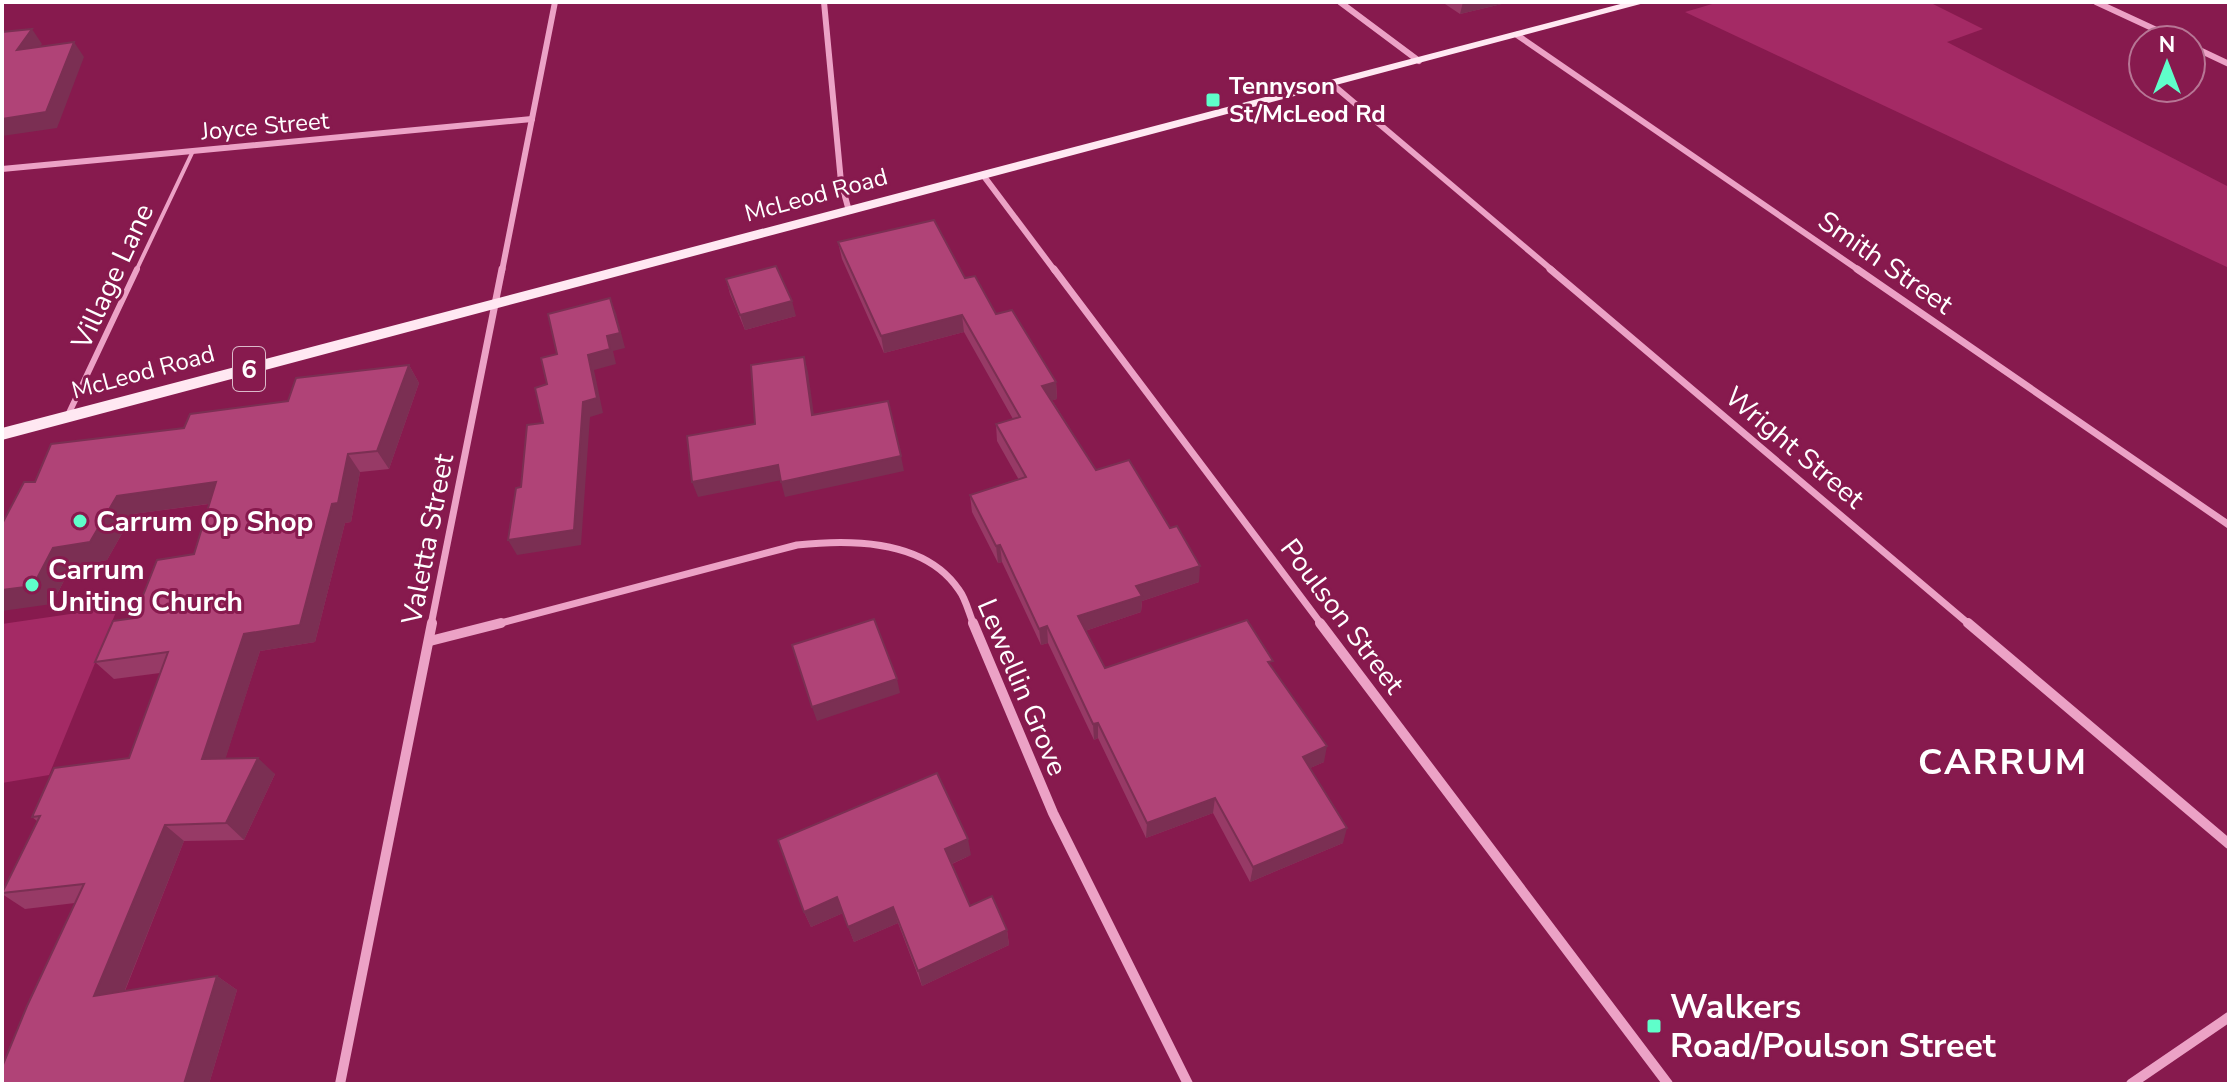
<svg xmlns="http://www.w3.org/2000/svg" width="2231" height="1086" font-family="'Nunito Sans',sans-serif">
<rect width="100%" height="100%" fill="#871a4e"/>
<g fill="#a42a65">
<path d="M1719,2H1929L1983,29L1947,42L2229,187V268L1685,12Z"/>
<path d="M118,607L49,775L2,783V624Z"/>
</g>
<g fill="none" stroke-linecap="round" stroke-linejoin="round">
<path stroke="#eca2c6" stroke-width="4" d="M136,271L193,151"/>
<path stroke="#eca2c6" stroke-width="6" d="M68,415L137,269"/>
<g stroke="#eca2c6" stroke-width="6">
<path d="M824,2L841,182L849,211"/>
<path d="M1340,2L1419,61"/>
<path d="M2096,2L2178,40"/>
<path d="M1517,35L1860,271"/>
<path d="M2191,46L2229,64"/>
<path d="M1332,84L1553,271"/>
<path d="M2,169L532,119"/>
<path d="M983,175L1055,271"/>
<path d="M502,271L555,2"/>
</g>
<g stroke="#eca2c6" stroke-width="7">
<path d="M1054,269L1322,625"/>
<path d="M1550,269L1970,625"/>
<path d="M1857,269L2229,525"/>
<path d="M431,625L502,269"/>
<path d="M493,625L797,545C851,539 925,539 959,590C966,599 969,614 974,625"/>
</g>
<g stroke="#eca2c6" stroke-width="10">
<path d="M973,623L1053,813L1188,1084"/>
<path d="M1320,623L1668,1084"/>
<path d="M1968,623L2229,844"/>
<path d="M430,641L501,623"/>
<path d="M340,1084L432,623"/>
<path d="M2131,1084L2229,1017"/>
</g>
<path fill="#ffe8f2" fill-rule="evenodd" d="M1628,2H1648L2,440V428Z"/>
</g>
<g fill="#973a66">
<path d="M1442,2H1510L1460,14Z"/>
<path d="M838,242L965,278L1056,382L1057,399L1052,400L1096,470L1199,582L1142,601L1141,612L1085,631L1105,668L1272,667L1324,762L1310,768L1343,843L1250,882L1213,813L1146,838L1098,738L1094,740L1048,643L1041,645L1002,562L998,563L972,512L970,495L1019,480L997,441L996,424L1013,419L964,332L884,353L842,259Z"/>
<path d="M726,279L796,316L745,330L730,294Z"/>
<path d="M409,365L419,383L389,469L360,472L351,522L345,523L315,642L260,651L225,759L275,774L244,840L184,841L125,991L217,976L237,990L209,1084H2L75,903L25,909L2,894L37,821L32,817L129,758L160,673L114,679L95,662L194,554L209,504L133,514L107,560L71,567L52,604L3,524L35,482L184,428L288,401Z"/>
<path d="M971,855L952,864L970,906L1007,930L1009,945L922,986L898,923L854,942L843,913L811,927L804,912Z"/>
</g>
<g fill="#7b2f53">
<path d="M1463,2H1510L1460,14Z"/>
<path d="M32,29L42,44L28,65L17,50Z"/>
<path d="M74,42L84,57L57,128L2,136V119Z"/>
<path d="M610,298L616,313L625,348L613,351L616,364L594,370L603,413L590,417L581,545L517,555L508,540L583,402L588,355L607,336Z"/>
<path d="M792,301L796,316L745,330L740,315Z"/>
<path d="M962,315L964,332L884,353L881,336Z"/>
<path d="M804,357L808,372L816,430L812,415Z"/>
<path d="M409,365L419,383L389,469L377,451Z"/>
<path d="M1056,382L1057,399L1043,403L1042,386Z"/>
<path d="M348,454L360,472L351,522L345,523L315,642L260,651L220,776L202,759L244,634L332,504Z"/>
<path d="M901,456L904,471L785,497L781,482Z"/>
<path d="M778,465L782,480L698,497L692,482Z"/>
<path d="M216,482L230,501L133,514L107,560L71,567L52,604L2,611V590L117,496Z"/>
<path d="M1000,545L1002,562L998,563L996,546Z"/>
<path d="M1200,566L1199,582L1142,601L1141,612L1079,633L1078,616L1136,586Z"/>
<path d="M1047,626L1048,643L1041,645L1039,629Z"/>
<path d="M897,679L900,693L817,721L812,707Z"/>
<path d="M1098,723V738L1094,740L1093,724Z"/>
<path d="M1327,746L1324,762L1299,773L1303,757Z"/>
<path d="M258,758L275,774L244,840L226,823Z"/>
<path d="M1215,798L1213,813L1146,838L1147,823Z"/>
<path d="M165,825L184,841L117,1010L94,996Z"/>
<path d="M1347,828L1343,843L1250,882L1253,867Z"/>
<path d="M968,839L971,855L949,865L945,849Z"/>
<path d="M837,897L843,913L811,927L804,912Z"/>
<path d="M893,907L898,923L854,942L848,927Z"/>
<path d="M1007,930L1009,945L922,986L918,971Z"/>
<path d="M217,976L237,990L209,1084H184Z"/>
</g>
<g fill="#b04377" stroke="#7b2f53" stroke-width="2">
<path d="M32,29L17,50L74,42L46,112L2,119V32Z"/>
<path d="M934,220L965,278L975,276L996,314L1012,310L1056,382L1042,386L1096,470L1129,460L1170,528L1177,526L1200,566L1136,586L1142,596L1078,616L1105,668L1247,620L1273,661L1268,662L1327,746L1303,757L1347,828L1253,867L1215,798L1147,823L1098,723L1093,724L1047,626L1039,629L1000,545L996,546L970,495L1026,477L996,424L1020,417L962,315L881,336L838,242Z"/>
<path d="M776,266L792,301L740,315L726,279Z"/>
<path d="M610,298L620,333L607,336L610,349L588,355L597,398L583,402L574,530L508,540L516,488L521,487L527,425L543,423L535,388L547,384L541,358L557,354L548,314Z"/>
<path d="M804,357L812,415L888,401L901,456L781,482L778,465L692,482L687,436L755,424L751,365Z"/>
<path d="M409,365L377,451L348,454L338,503L332,504L300,625L244,634L202,759L258,758L226,823L165,825L94,996L217,976L184,1084H2V1067L27,1006L84,884L2,893L40,816L32,817L54,768L129,758L168,652L95,662L113,621L134,618L157,560L194,554L216,482L117,496L90,542L53,548L33,586L2,590V524L24,482H35L51,444L184,428L190,414L288,401L296,378Z"/>
<path d="M874,619L897,679L812,707L792,645Z"/>
<path d="M937,773L968,839L945,849L970,906L992,896L1007,930L918,971L893,907L848,927L837,897L804,912L778,840Z"/>
</g>
<g fill="#5ffeca" stroke="#871a4e" stroke-width="3">
<rect x="1205" y="92" width="16" height="16" rx="4"/>
<circle cx="80" cy="521" r="8"/>
<circle cx="32" cy="585" r="8"/>
<rect x="1646" y="1018" width="16" height="16" rx="4"/>
</g>
<g text-anchor="middle" stroke-width="6" stroke-linejoin="round" paint-order="stroke">
<g font-size="24" font-weight="bold" fill="#fff" stroke="#871a4e" text-anchor="start">
<text x="1229" y="94">Tennyson<tspan x="1229" dy="28">St/McLeod Rd</tspan></text>
</g>
<g font-size="24" fill="#fff" stroke="#871a4e">
<text transform="translate(265 126) rotate(-5)" y="8">Joyce Street</text>
<text transform="translate(816 195) rotate(-15)" y="8">McLeod Road</text>
<text transform="translate(143 372) rotate(-15)" y="8">McLeod Road</text>
</g>
<rect fill="#871a4e" stroke="#dbbaca" stroke-width="2" x="233" y="347" width="32" height="44" rx="6"/>
<g font-size="26" font-weight="bold" fill="#fff">
<text x="249" y="378">6</text>
</g>
<g font-size="28" fill="#fff" stroke="#871a4e">
<text transform="translate(1886 262) rotate(35)" y="10">Smith Street</text>
<text transform="translate(112 276) rotate(-65)" y="10">Village Lane</text>
<text transform="translate(1795 447) rotate(40)" y="10">Wright Street</text>
<text transform="translate(427 539) rotate(-79)" y="10">Valetta Street</text>
<text transform="translate(1343 616) rotate(53)" y="10">Poulson Street</text>
<text transform="translate(1023 687) rotate(67)" y="10">Lewellin Grove</text>
</g>
<g font-size="28" font-weight="bold" fill="#fff" stroke="#871a4e" text-anchor="start">
<text x="96" y="531">Carrum Op Shop</text>
<text x="48" y="579">Carrum<tspan x="48" dy="32">Uniting Church</tspan></text>
</g>
<g font-size="34" font-weight="bold" fill="#fff" stroke="#871a4e" text-anchor="start">
<text x="1670" y="1018">Walkers<tspan x="1670" dy="39">Road/Poulson Street</tspan></text>
</g>
<g font-size="36" font-weight="bold" letter-spacing="2" fill="#fff" stroke="#871a4e">
<text x="2003" y="774">CARRUM</text>
</g>
</g>
<rect width="2231" height="1086" fill="none" stroke="#ffffff" stroke-width="8"/>
<g transform="translate(2167 64)"><circle r="38" fill="#871a4e" stroke="#b77695" stroke-width="2"/>
<path d="M0-6L14 30L0 20L-14 30Z" fill="#5ffeca"/>
<text y="-12" font-size="22" font-weight="bold" text-anchor="middle" fill="#ffffff">N</text>
</g>
</svg>
